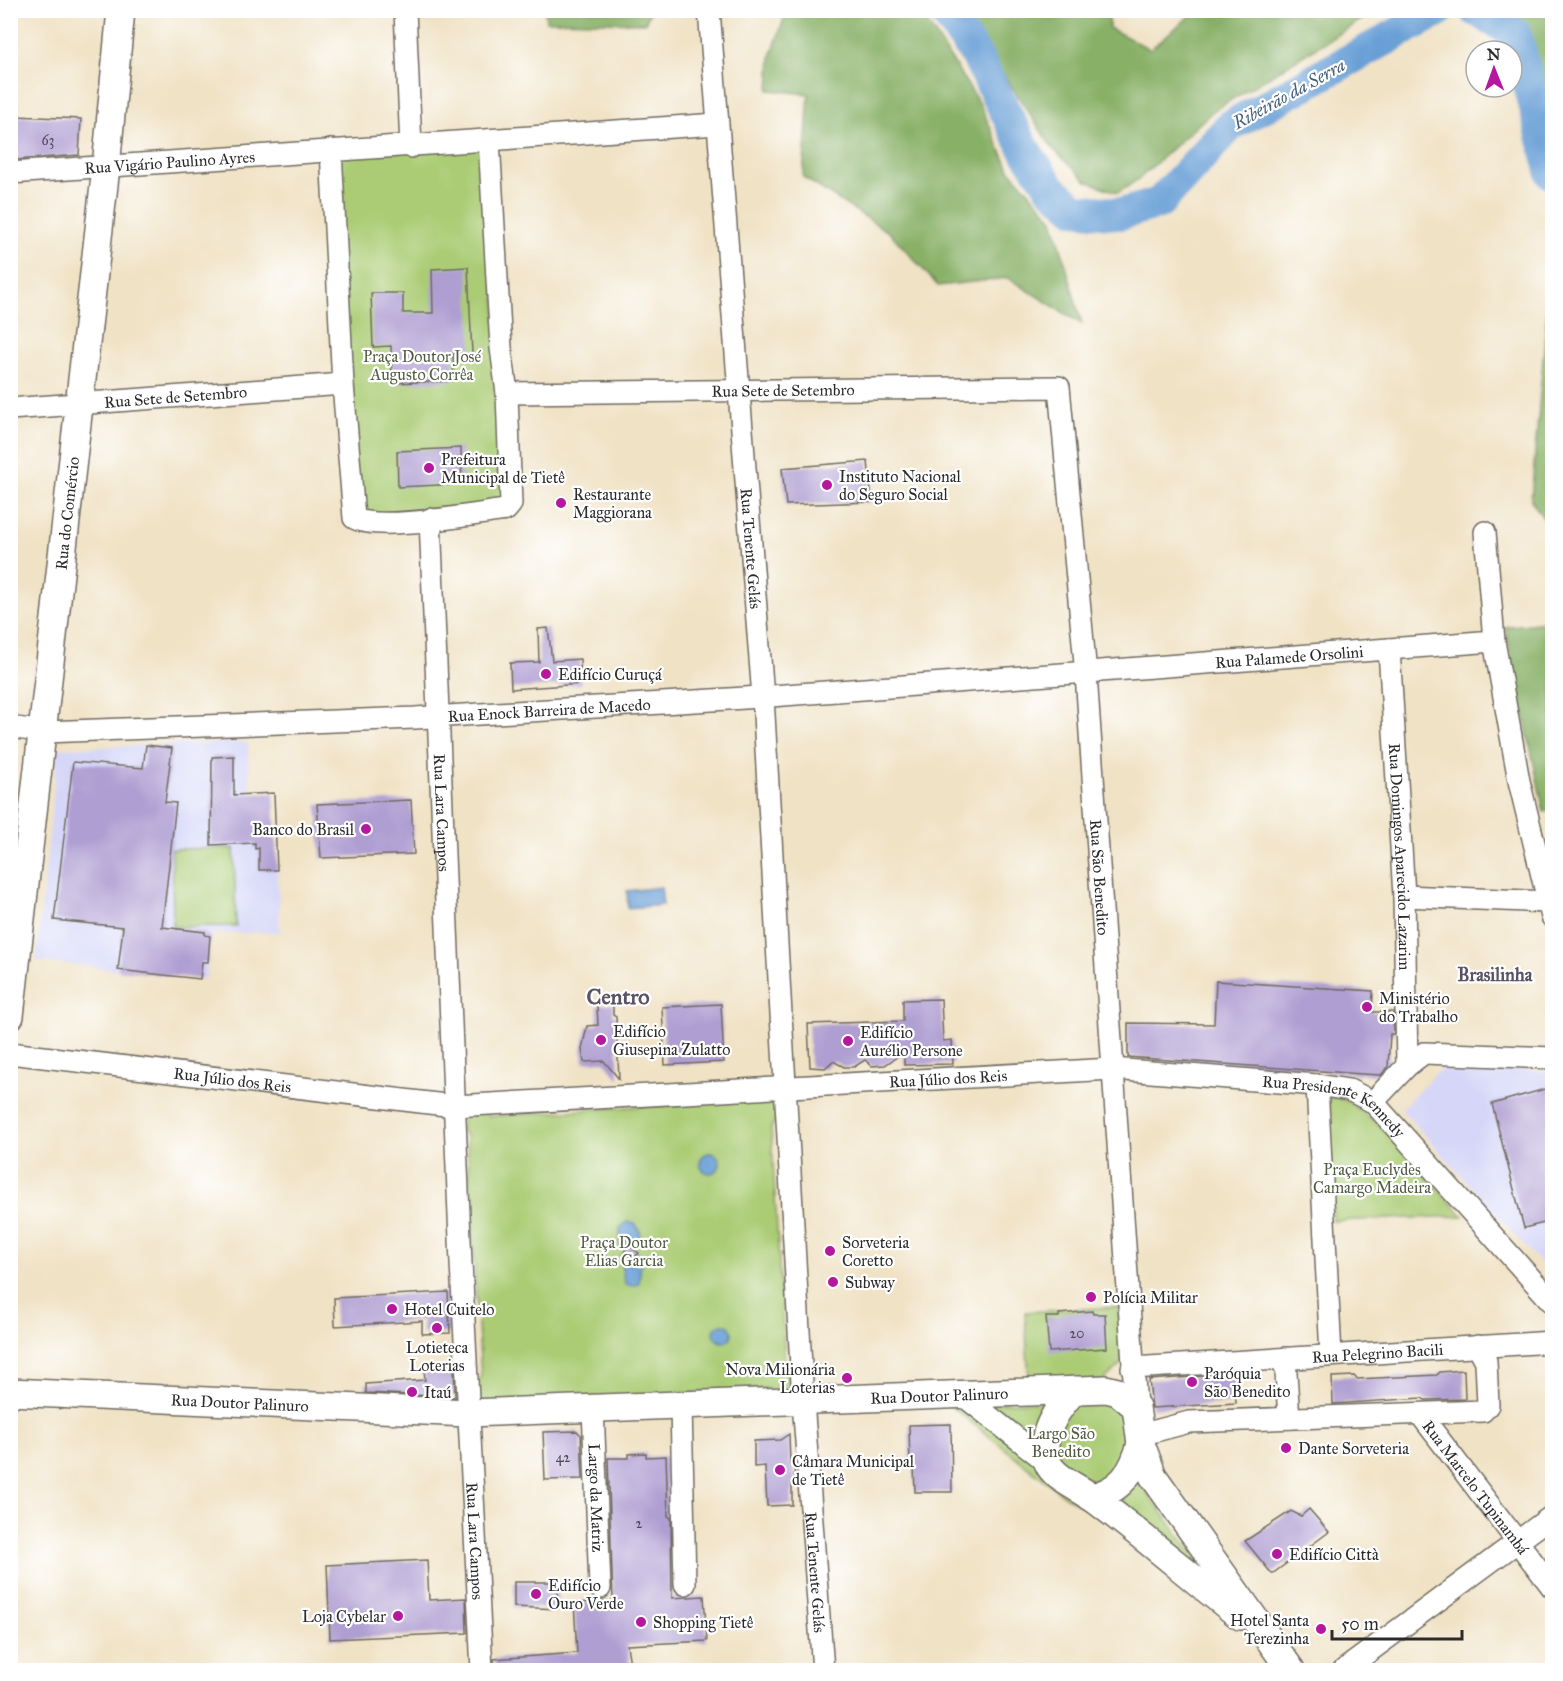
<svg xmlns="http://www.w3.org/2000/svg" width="1563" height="1681" font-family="'IM FELL Great Primer',serif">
<rect width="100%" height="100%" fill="#fff"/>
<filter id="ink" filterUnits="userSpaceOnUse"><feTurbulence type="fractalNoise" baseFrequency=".0167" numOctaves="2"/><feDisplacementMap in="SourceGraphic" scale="12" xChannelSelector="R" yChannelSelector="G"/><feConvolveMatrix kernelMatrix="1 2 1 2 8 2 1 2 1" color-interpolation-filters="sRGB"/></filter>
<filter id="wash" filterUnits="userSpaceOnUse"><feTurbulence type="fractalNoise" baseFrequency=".008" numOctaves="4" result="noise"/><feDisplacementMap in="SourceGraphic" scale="24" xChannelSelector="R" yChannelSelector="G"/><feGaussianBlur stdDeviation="1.35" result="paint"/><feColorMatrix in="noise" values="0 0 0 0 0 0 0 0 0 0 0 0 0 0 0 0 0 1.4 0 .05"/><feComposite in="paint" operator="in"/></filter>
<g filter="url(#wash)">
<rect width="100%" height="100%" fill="#f0e2c5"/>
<g fill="#d6d7f8">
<path d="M248,742L250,794L274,793L280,932L211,934L206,979L36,961L58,748Z"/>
<path d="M1448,1065L1552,1071V1276L1401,1109L1441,1068Z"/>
</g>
<g fill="#abcc75" stroke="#6b7c50" stroke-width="1.5">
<path d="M486,147L508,504L356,516L334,155Z"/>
<path d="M234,848L236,926L173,927L172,849Z"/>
<path d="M776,1096L777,1118L771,1128L785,1364L792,1373L793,1388L479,1403L476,1384L481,1377L467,1137L461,1130L464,1112L482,1111L490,1116L740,1100Z"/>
<path d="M1328,1097L1346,1100L1381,1126L1463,1216L1333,1221Z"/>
<path d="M1119,1307L1122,1363L1103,1381L1029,1385L1025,1312Z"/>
<path d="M1106,1400L1127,1411L1140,1465L1139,1482L1211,1578L1065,1496L948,1404Z"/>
</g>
<g fill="#88b066" stroke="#5a6e48" stroke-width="1.5">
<path d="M816,10L920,11L980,104L1009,169L1053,219L1082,324L1008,278L938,286L890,233L803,177L809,94L769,90L771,56L785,16L815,14Z"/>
<path d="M545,11V10L650,11L645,23L546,21Z"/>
<path d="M961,11H1109V28L1150,49L1196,11H1376L1213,111L1140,178L1118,193L1087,181L1053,149Z"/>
<path d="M1516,11H1552V106Z"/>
<path d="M1549,291L1552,292V564L1549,555L1546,522L1531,500Z"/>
<path d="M1552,621V810L1544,812L1505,627Z"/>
</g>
<g fill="#679fd6" stroke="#496580" stroke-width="1.5">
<path d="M661,887L663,905L628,908L627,891Z"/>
<circle cx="710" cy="1163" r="10"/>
<path d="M627,1222L635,1223L640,1231V1243L620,1244V1228Z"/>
<path d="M641,1263L639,1283L633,1286L625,1284L621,1264Z"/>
<circle cx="723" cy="1333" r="9"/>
</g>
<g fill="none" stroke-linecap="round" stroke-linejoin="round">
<g stroke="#679fd6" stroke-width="32">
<path d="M943,10L976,55L1025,150L1051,188L1075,209L1121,214L1159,203L1231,125L1440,10"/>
<path d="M1475,10L1516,34L1552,174"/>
</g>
</g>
<g id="blocks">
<g fill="#af9ed2">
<path d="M16,116L81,119L79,155L14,160Z"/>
<path d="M468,267L472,354H453L454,381L392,383L391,346L373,347L371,293H403V313H433L432,269Z"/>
<path d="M461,448L462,484L398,487L397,451Z"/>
<path d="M868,461L872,502L786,505L782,468Z"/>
<path d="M548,628L552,661L580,659L581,684L511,689L510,663L539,662L538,629Z"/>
<path d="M146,745L172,748L165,802L176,803L162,927L205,932V935L210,936L208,962H202L200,979L118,970L123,927L54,920L73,762L143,768Z"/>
<path d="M234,756V795L274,793L277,870H259V848L255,849V843L211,845L212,757Z"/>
<path d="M411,800L414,854L321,858L317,804Z"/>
<path d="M1216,981L1373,991L1372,1012H1393L1394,1034H1390L1388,1067L1381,1075L1362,1074L1128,1057V1023L1214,1024Z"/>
<path d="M941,999L943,1041L952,1040L953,1064L904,1065V1052L885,1065L872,1066L865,1060L854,1067H844L833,1061L825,1068L810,1067L808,1024L903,1021V1000Z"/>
<path d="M613,1004V1015L616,1017L619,1079L604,1061L584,1062L582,1049L587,1026L598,1025L597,1005Z"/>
<path d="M721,1004L724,1062L665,1065L662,1007Z"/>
<path d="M1552,1087V1221L1524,1228L1492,1104Z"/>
<path d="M628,1245L639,1253L631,1262L623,1254Z"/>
<path d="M448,1292L450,1333L422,1334V1321L335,1326L334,1298Z"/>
<path d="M1092,1311L1093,1314H1105L1107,1348L1049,1352L1046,1317H1059V1314Z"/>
<path d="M454,1368L455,1397L366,1393V1384L425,1380L424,1369Z"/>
<path d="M1464,1370L1465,1399L1425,1400L1422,1398L1333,1404L1332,1377L1354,1376L1357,1379L1437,1375L1440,1372Z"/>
<path d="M1234,1374L1236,1403L1152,1408L1149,1380Z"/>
<path d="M951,1424L952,1492H915L914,1467H910L909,1425Z"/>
<path d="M577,1431L581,1435L583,1479L545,1480L543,1432Z"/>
<path d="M789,1434L790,1464H794L795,1483H792V1505L767,1506L765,1466L754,1467V1441L780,1440Z"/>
<path d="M646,1453V1457L666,1456L668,1516L671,1518L672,1598L704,1596L707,1641L627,1645L631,1671H495L494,1659L577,1653L574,1603L613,1601L608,1458H629V1454Z"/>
<path d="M1309,1509L1329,1532L1272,1574L1245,1541L1291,1511L1301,1516Z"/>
<path d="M427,1560L429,1600L466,1598L467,1633L330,1639L327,1565Z"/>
<path d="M514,1582H557L558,1609L514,1607Z"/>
</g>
</g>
</g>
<g filter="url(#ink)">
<use href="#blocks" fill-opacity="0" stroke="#706b61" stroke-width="1.5"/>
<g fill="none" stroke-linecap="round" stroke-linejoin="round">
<defs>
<g id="minor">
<path d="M405,10L411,147"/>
<path id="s1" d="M709,10L763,697L803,1401L823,1670"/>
<path d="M331,150L343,384L354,518C377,532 475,514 506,510L511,504L507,393L501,348L489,140"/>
<path id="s2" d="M10,173L717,124"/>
<path id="s3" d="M507,393L1059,387L1086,674L1136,1407"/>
<path id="s4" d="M10,409L343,384"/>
<path id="s5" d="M430,519L461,1263L482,1670"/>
<path d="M1485,532L1494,641L1519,781L1552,917"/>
<path id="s6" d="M1389,649L1404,896L1407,1066"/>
<path id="s7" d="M10,727L44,732L415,718L745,698L1494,641"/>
<path d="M1404,896L1549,902"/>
<path id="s8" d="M10,1053L454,1106L1112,1069L1317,1085L1349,1090L1373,1102L1552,1302"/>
<path d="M1317,1085L1331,1355"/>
<path d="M1373,1102L1407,1066L1424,1053L1552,1058"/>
<path d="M1285,1358L1289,1418"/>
<path id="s9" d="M1132,1368L1552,1342"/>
<path d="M960,1393L1048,1463"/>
<path d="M681,1405L685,1584"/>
<path id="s10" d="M593,1408L600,1588"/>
<path id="s11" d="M1420,1414L1552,1587"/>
<path d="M1140,1435L1189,1422L1483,1411L1488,1405L1486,1361L1478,1346"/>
<path d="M1344,1670L1552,1516"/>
</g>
<g id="major">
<path id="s12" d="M10,1016L106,167L121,10"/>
<path d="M1075,1390C1058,1407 1037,1436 1048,1463C1054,1478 1078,1487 1090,1496C1142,1534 1190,1577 1240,1616"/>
<path id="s13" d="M10,1392L468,1413L1106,1389L1118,1392L1136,1407L1141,1444L1153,1476L1291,1670"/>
<path d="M1091,1497C1121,1491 1133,1472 1141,1444"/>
</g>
</defs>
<use href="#minor" stroke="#706b61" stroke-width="24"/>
<use href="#major" stroke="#706b61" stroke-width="30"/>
<use href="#minor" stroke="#fff" stroke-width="21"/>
<use href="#major" stroke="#fff" stroke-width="27"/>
</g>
</g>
<g fill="#b5179e" stroke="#fff" stroke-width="2">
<circle cx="429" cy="468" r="6"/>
<circle cx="827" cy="485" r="6"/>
<circle cx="561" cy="503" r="6"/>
<circle cx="546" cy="674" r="6"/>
<circle cx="366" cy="829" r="6"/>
<circle cx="1367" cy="1007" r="6"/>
<circle cx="601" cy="1040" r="6"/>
<circle cx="848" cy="1041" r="6"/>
<circle cx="830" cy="1251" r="6"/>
<circle cx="833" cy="1282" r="6"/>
<circle cx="1091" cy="1297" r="6"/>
<circle cx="392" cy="1309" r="6"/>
<circle cx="437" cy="1328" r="6"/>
<circle cx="847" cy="1378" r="6"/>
<circle cx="1192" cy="1382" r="6"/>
<circle cx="412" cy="1392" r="6"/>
<circle cx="1286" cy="1448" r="6"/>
<circle cx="780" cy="1470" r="6"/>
<circle cx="1277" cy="1554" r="6"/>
<circle cx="536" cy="1594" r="6"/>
<circle cx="398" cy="1616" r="6"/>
<circle cx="641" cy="1622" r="6"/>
<circle cx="1321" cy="1629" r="6"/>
</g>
<g text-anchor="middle" stroke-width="4.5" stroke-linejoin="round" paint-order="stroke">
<g font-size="14" fill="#4c4855">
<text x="48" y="145">63</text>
<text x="1077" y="1338">20</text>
<text x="563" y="1462">42</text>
<text x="639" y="1528">2</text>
</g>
<g font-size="16" fill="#2b2b2b" stroke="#fff">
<text dy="6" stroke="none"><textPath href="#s2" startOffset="160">Rua Vigário Paulino Ayres</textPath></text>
<text dy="6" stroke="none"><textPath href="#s3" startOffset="276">Rua Sete de Setembro</textPath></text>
<text dy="6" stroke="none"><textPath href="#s4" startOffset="166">Rua Sete de Setembro</textPath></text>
<text dy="6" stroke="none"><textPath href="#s12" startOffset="506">Rua do Comércio</textPath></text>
<text dy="6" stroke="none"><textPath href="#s1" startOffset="540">Rua Tenente Gelás</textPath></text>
<text dy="6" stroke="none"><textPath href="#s7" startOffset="1282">Rua Palamede Orsolini</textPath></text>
<text dy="6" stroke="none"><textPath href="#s7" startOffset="540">Rua Enock Barreira de Macedo</textPath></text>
<text dy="6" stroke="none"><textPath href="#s5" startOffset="294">Rua Lara Campos</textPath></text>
<text dy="6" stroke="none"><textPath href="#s6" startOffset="208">Rua Domingos Aparecido Lazarim</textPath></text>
<text dy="6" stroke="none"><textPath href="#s3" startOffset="1044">Rua São Benedito</textPath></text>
<text dy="6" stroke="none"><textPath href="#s8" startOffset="942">Rua Júlio dos Reis</textPath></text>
<text dy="6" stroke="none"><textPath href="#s8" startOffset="224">Rua Júlio dos Reis</textPath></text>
<text dy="6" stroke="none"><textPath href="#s8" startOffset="1336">Rua Presidente Kennedy</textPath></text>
<text dy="6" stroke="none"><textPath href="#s9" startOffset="246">Rua Pelegrino Bacili</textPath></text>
<text dy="6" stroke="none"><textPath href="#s13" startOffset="930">Rua Doutor Palinuro</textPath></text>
<text dy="6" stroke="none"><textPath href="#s13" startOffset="230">Rua Doutor Palinuro</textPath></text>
<text dy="6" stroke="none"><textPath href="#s11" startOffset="92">Rua Marcelo Tupinambá</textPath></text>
<text dy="6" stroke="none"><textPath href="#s10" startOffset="90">Largo da Matriz</textPath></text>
<text dy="6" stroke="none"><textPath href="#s5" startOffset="1023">Rua Lara Campos</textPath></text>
<text dy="6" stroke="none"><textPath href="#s1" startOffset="1566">Rua Tenente Gelás</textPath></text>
</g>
<g font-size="16" fill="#515b41" stroke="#fff">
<text x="422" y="362">Praça Doutor José<tspan x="422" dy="18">Augusto Corrêa</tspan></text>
<text x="1372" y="1175">Praça Euclydes<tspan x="1372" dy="18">Camargo Madeira</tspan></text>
<text x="624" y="1248">Praça Doutor<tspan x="624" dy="18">Elias Garcia</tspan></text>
<text x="1061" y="1439">Largo São<tspan x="1061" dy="18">Benedito</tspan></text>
</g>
<g font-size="16" fill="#2b2b2b" stroke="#fff" text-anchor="start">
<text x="441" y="465">Prefeitura<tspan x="441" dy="18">Municipal de Tietê</tspan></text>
<text x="839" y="482">Instituto Nacional<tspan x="839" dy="18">do Seguro Social</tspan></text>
<text x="573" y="500">Restaurante<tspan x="573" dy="18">Maggiorana</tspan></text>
<text x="558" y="680">Edifício Curuçá</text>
<text x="354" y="835" text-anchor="end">Banco do Brasil</text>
<text x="1379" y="1004">Ministério<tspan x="1379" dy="18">do Trabalho</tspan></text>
<text x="613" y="1037">Edifício<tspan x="613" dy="18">Giusepina Zulatto</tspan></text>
<text x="860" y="1038">Edifício<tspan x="860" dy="18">Aurélio Persone</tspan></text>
<text x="842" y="1248">Sorveteria<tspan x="842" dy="18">Coretto</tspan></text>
<text x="845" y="1288">Subway</text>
<text x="1103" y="1303">Polícia Militar</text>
<text x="404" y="1315">Hotel Cuitelo</text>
<text x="437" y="1353" text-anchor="middle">Lotieteca<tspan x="437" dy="18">Loterias</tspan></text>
<text x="835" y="1375" text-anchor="end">Nova Milionária<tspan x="835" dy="18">Loterias</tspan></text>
<text x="1204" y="1379">Paróquia<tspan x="1204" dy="18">São Benedito</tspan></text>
<text x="424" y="1398">Itaú</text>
<text x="1298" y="1454">Dante Sorveteria</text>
<text x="792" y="1467">Câmara Municipal<tspan x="792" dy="18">de Tietê</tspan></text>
<text x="1289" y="1560">Edifício Città</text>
<text x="548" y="1591">Edifício<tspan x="548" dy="18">Ouro Verde</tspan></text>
<text x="386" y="1622" text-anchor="end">Loja Cybelar</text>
<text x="1309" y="1626" text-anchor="end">Hotel Santa<tspan x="1309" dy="18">Terezinha</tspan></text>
<text x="653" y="1628">Shopping Tietê</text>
</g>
<g font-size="18" font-style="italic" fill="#465f78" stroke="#fff">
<text transform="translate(1289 94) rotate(-29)" y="6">Ribeirão da Serra</text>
</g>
<g font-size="18" font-weight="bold" fill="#595365" stroke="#fff">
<text x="1495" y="981">Brasilinha</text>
</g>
<g font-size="22" font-weight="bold" fill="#595365" stroke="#fff">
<text x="618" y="1004">Centro</text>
</g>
</g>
<rect width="1563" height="1681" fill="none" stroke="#fff" stroke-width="36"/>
<g transform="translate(1494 69) rotate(359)"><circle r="28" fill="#ffffff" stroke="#aaaaaa" stroke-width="1.5"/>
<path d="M0-4.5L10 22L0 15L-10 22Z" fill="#b5179e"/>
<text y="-9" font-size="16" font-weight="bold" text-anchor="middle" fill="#2b2b2b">N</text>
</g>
<path d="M1332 1630v9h130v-9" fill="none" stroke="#2b2b2b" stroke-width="3"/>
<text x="1341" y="1630" font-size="18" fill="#2b2b2b" stroke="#ffffff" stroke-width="4.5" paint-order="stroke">50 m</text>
</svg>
